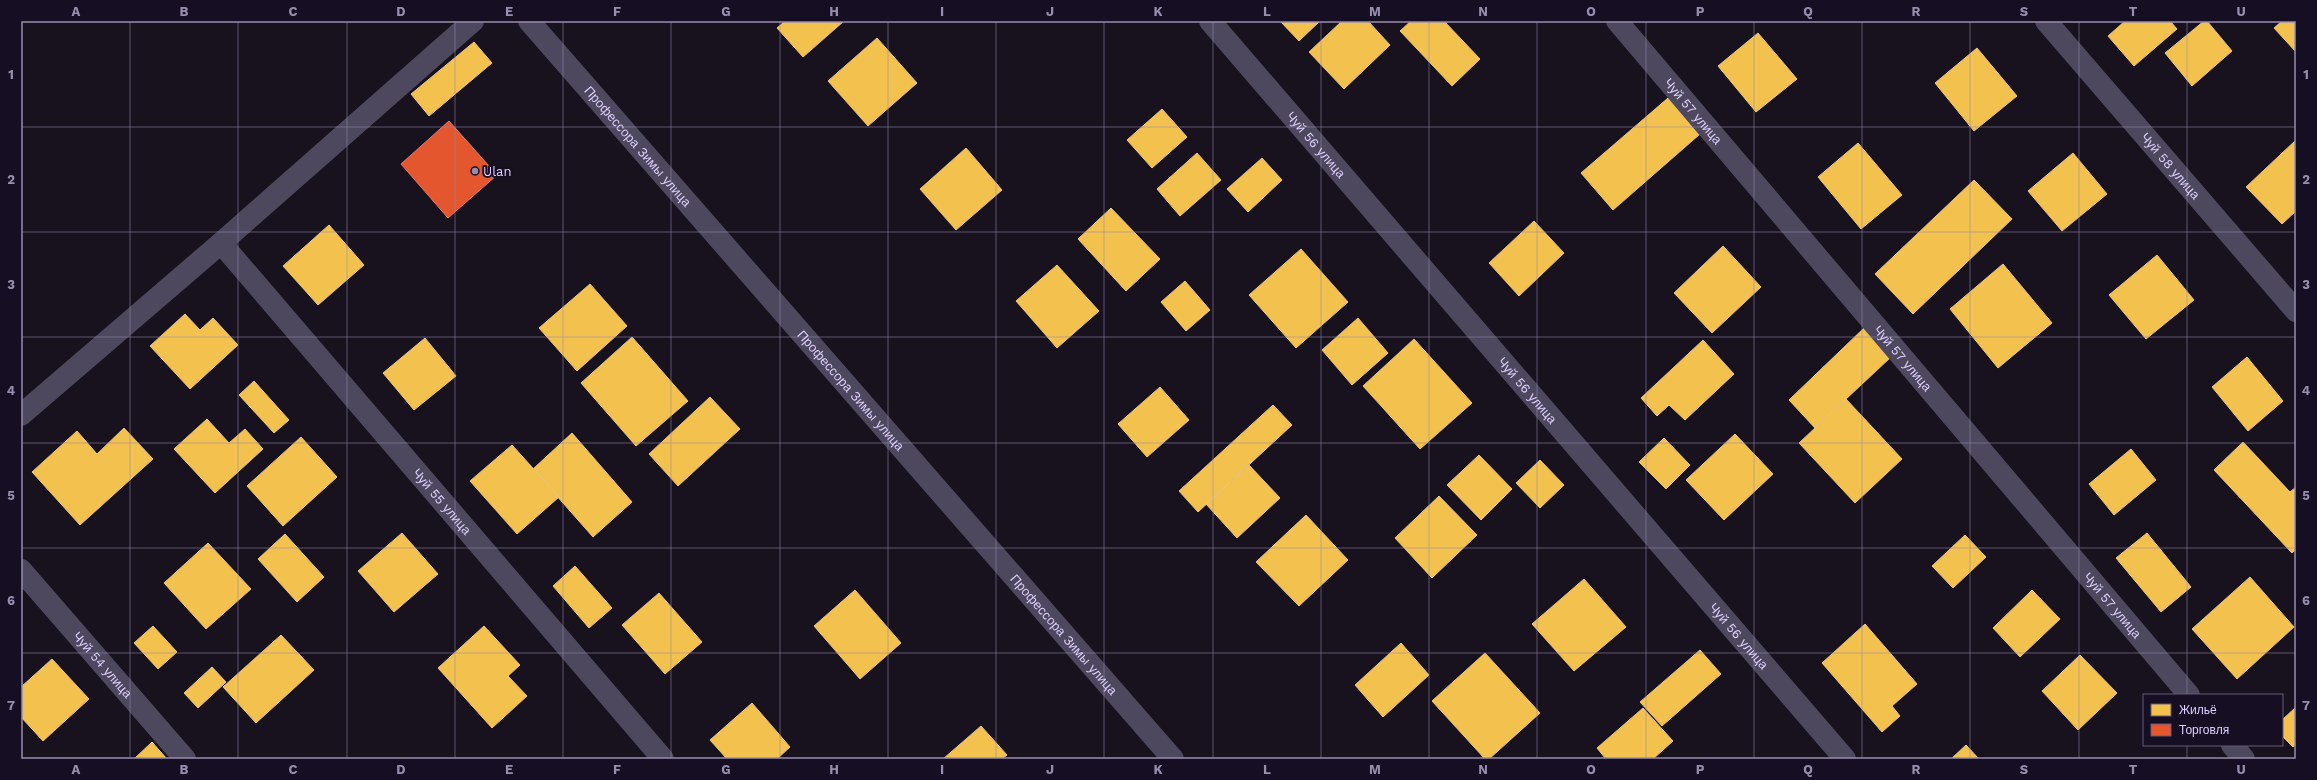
<svg xmlns="http://www.w3.org/2000/svg" width="2317" height="780" font-family="'Work Sans',sans-serif">
<rect width="100%" height="100%" fill="#17121d"/>
<g fill="#f2c14e" stroke="#ecc583">
<path d="M785,21H844L803,57L777,28Z"/>
<path d="M1280,21H1320L1299,41Z"/>
<path d="M1342,21H1368L1390,45L1344,89L1309,52Z"/>
<path d="M1411,21H1444L1480,59L1452,86L1400,31Z"/>
<path d="M2125,21H2170L2177,29L2134,66L2108,36Z"/>
<path d="M2204,21H2207L2232,51L2192,86L2165,53Z"/>
<path d="M2282,21H2296V52L2274,28Z"/>
<path d="M1758,33L1797,79L1756,112L1718,66Z"/>
<path d="M877,38L917,83L868,126L828,81Z"/>
<path d="M474,42L492,63L429,116L411,94Z"/>
<path d="M1977,48L2017,96L1974,131L1935,83Z"/>
<path d="M1668,98L1700,134L1613,210L1581,173Z"/>
<path d="M1162,109L1187,137L1152,168L1127,140Z"/>
<path d="M2296,140V211L2282,224L2246,187Z"/>
<path d="M1858,143L1902,195L1861,229L1818,177Z"/>
<path d="M966,148L1002,190L956,230L920,189Z"/>
<path d="M1197,153L1221,180L1180,216L1157,189Z"/>
<path d="M2073,153L2107,194L2062,231L2028,191Z"/>
<path d="M1262,158L1282,180L1248,212L1227,189Z"/>
<path d="M1974,180L2012,219L1913,314L1875,274Z"/>
<path d="M1111,208L1160,259L1126,291L1078,239Z"/>
<path d="M1534,221L1564,253L1519,296L1489,263Z"/>
<path d="M329,225L364,265L318,305L283,266Z"/>
<path d="M1723,246L1761,287L1712,333L1674,293Z"/>
<path d="M1301,249L1348,302L1296,348L1249,295Z"/>
<path d="M2157,255L2194,300L2146,339L2109,295Z"/>
<path d="M2003,264L2052,323L1998,368L1950,309Z"/>
<path d="M1057,265L1099,311L1057,348L1016,301Z"/>
<path d="M1185,281L1210,310L1186,331L1161,302Z"/>
<path d="M590,284L627,326L577,371L539,328Z"/>
<path d="M185,314L200,330L213,318L238,345L190,389L150,346Z"/>
<path d="M1358,318L1388,353L1352,385L1322,350Z"/>
<path d="M1864,328L1891,357L1815,428L1789,400Z"/>
<path d="M632,337L688,401L636,446L581,383Z"/>
<path d="M425,338L456,376L414,410L383,373Z"/>
<path d="M1414,339L1472,403L1420,449L1363,386Z"/>
<path d="M1703,340L1734,374L1685,420L1669,405L1657,416L1641,398Z"/>
<path d="M2247,357L2283,401L2248,431L2212,387Z"/>
<path d="M254,381L289,420L274,433L239,395Z"/>
<path d="M1160,387L1189,420L1147,457L1118,424Z"/>
<path d="M710,397L740,429L678,486L649,454Z"/>
<path d="M1846,399L1902,459L1855,503L1799,443Z"/>
<path d="M1273,405L1292,425L1198,512L1179,491Z"/>
<path d="M207,419L229,443L245,429L263,449L215,493L174,449Z"/>
<path d="M124,428L153,459L80,525L32,472L77,431L97,454Z"/>
<path d="M572,433L632,502L593,537L533,469Z"/>
<path d="M1735,434L1773,474L1724,520L1686,480Z"/>
<path d="M301,437L337,477L283,526L247,486Z"/>
<path d="M1664,438L1690,465L1666,489L1639,462Z"/>
<path d="M2243,442L2290,492L2296,487V549L2292,553L2214,470Z"/>
<path d="M512,445L559,497L517,534L470,481Z"/>
<path d="M2131,449L2156,480L2114,515L2089,484Z"/>
<path d="M1479,455L1512,489L1481,520L1447,485Z"/>
<path d="M1540,460L1564,485L1540,508L1516,483Z"/>
<path d="M1249,465L1280,498L1237,538L1206,504Z"/>
<path d="M1439,496L1477,535L1432,578L1395,538Z"/>
<path d="M1306,515L1348,560L1299,606L1256,562Z"/>
<path d="M402,533L438,574L394,612L358,571Z"/>
<path d="M2147,533L2191,587L2161,612L2116,558Z"/>
<path d="M285,534L324,577L297,602L258,559Z"/>
<path d="M1965,535L1986,557L1953,588L1932,566Z"/>
<path d="M208,543L251,589L206,629L164,583Z"/>
<path d="M575,566L612,608L589,628L553,586Z"/>
<path d="M2250,577L2294,627L2237,679L2192,629Z"/>
<path d="M1584,579L1626,627L1574,671L1532,624Z"/>
<path d="M855,590L901,643L860,679L814,626Z"/>
<path d="M2032,590L2060,619L2020,657L1993,628Z"/>
<path d="M659,593L702,642L665,674L622,625Z"/>
<path d="M1865,624L1917,684L1892,706L1900,716L1882,732L1822,663Z"/>
<path d="M153,626L177,652L158,669L134,643Z"/>
<path d="M484,626L520,665L508,676L527,696L492,728L438,668Z"/>
<path d="M281,635L314,670L256,723L223,687Z"/>
<path d="M1401,643L1429,675L1383,717L1355,685Z"/>
<path d="M1700,650L1721,674L1662,726L1640,702Z"/>
<path d="M1485,653L1540,713L1489,759H1485L1432,701Z"/>
<path d="M2080,655L2117,693L2078,730L2042,691Z"/>
<path d="M52,659L89,699L43,741L21,717V687Z"/>
<path d="M212,667L226,682L198,708L184,693Z"/>
<path d="M752,703L790,747L777,759H727L710,740Z"/>
<path d="M2296,707V744L2293,747L2282,736V720Z"/>
<path d="M1643,708L1673,741L1653,759H1606L1597,748Z"/>
<path d="M981,726L1007,755L1002,759H943Z"/>
<path d="M152,742L167,759H134Z"/>
<path d="M1966,745L1979,759H1951Z"/>
</g>
<path fill="#e4572e" stroke="#e27b6c" d="M449,121L497,175L448,218L401,164Z"/>
<g fill="none" stroke-linecap="round" stroke-linejoin="round">
<g stroke="#4d485e" stroke-width="22">
<path id="s1" d="M1210,21L1845,759"/>
<path id="s2" d="M1617,21L2189,695"/>
<path id="s3" d="M2046,21L2296,311"/>
<path id="s4" d="M221,243L663,759"/>
<path d="M21,415L221,243L473,21"/>
<path id="s5" d="M21,570L185,759"/>
<path d="M2232,745L2244,759"/>
</g>
<path stroke="#4d485e" stroke-width="22" id="s6" d="M529,21L1173,759"/>
</g>
<path fill="none" stroke="#998daf" stroke-width="1" stroke-opacity="0.55" d="M130,21V759M238,21V759M347,21V759M455,21V759M563,21V759M671,21V759M780,21V759M888,21V759M996,21V759M1104,21V759M1213,21V759M1321,21V759M1429,21V759M1537,21V759M1646,21V759M1754,21V759M1862,21V759M1970,21V759M2079,21V759M2187,21V695M21,127H2296M21,232H2296M21,337H2296M21,443H2296M21,548H2296M21,653H2296M2187,745V759"/>
<circle fill="#998daf" stroke="#160e22" stroke-width="1.5" cx="475" cy="171" r="4"/>
<g text-anchor="middle" stroke-width="4" stroke-linejoin="round" paint-order="stroke">
<g font-size="13" fill="#dfcffe" stroke="#160e22">
<text dy="5" stroke="none"><textPath href="#s2" startOffset="118">Чуй 57 улица</textPath></text>
<text dy="5" stroke="none"><textPath href="#s1" startOffset="163">Чуй 56 улица</textPath></text>
<text dy="5" stroke="none"><textPath href="#s6" startOffset="166">Профессора Зимы улица</textPath></text>
<text dy="5" stroke="none"><textPath href="#s3" startOffset="191">Чуй 58 улица</textPath></text>
<text dy="5" stroke="none"><textPath href="#s2" startOffset="442">Чуй 57 улица</textPath></text>
<text dy="5" stroke="none"><textPath href="#s6" startOffset="490">Профессора Зимы улица</textPath></text>
<text dy="5" stroke="none"><textPath href="#s1" startOffset="487">Чуй 56 улица</textPath></text>
<text dy="5" stroke="none"><textPath href="#s4" startOffset="340">Чуй 55 улица</textPath></text>
<text dy="5" stroke="none"><textPath href="#s2" startOffset="766">Чуй 57 улица</textPath></text>
<text dy="5" stroke="none"><textPath href="#s6" startOffset="814">Профессора Зимы улица</textPath></text>
<text dy="5" stroke="none"><textPath href="#s1" startOffset="811">Чуй 56 улица</textPath></text>
<text dy="5" stroke="none"><textPath href="#s5" startOffset="125">Чуй 54 улица</textPath></text>
</g>
<g font-size="13" fill="#dfcffe" stroke="#160e22" text-anchor="start">
<text x="483" y="176">Ulan</text>
</g>
</g>
<rect width="2317" height="780" fill="none" stroke="#160e22" stroke-width="44"/>
<rect x="2143" y="694" width="140" height="52" fill="#160e22" stroke="#665b7a"/>
<rect x="2151" y="704" width="20" height="12" fill="#f2c14e" stroke="#665b7a"/>
<text x="2179" y="714" font-size="12" fill="#dfcffe">Жильё</text>
<rect x="2151" y="724" width="20" height="12" fill="#e4572e" stroke="#665b7a"/>
<text x="2179" y="734" font-size="12" fill="#dfcffe">Торговля</text>
<rect x="22" y="22" width="2273" height="736" fill="none" stroke="#998daf" stroke-width="1.5"/>
<g font-size="13" text-anchor="middle" font-weight="bold" fill="#998daf">
<text x="76" y="16">A</text>
<text x="184" y="16">B</text>
<text x="293" y="16">C</text>
<text x="401" y="16">D</text>
<text x="509" y="16">E</text>
<text x="617" y="16">F</text>
<text x="726" y="16">G</text>
<text x="834" y="16">H</text>
<text x="942" y="16">I</text>
<text x="1050" y="16">J</text>
<text x="1158" y="16">K</text>
<text x="1267" y="16">L</text>
<text x="1375" y="16">M</text>
<text x="1483" y="16">N</text>
<text x="1591" y="16">O</text>
<text x="1700" y="16">P</text>
<text x="1808" y="16">Q</text>
<text x="1916" y="16">R</text>
<text x="2024" y="16">S</text>
<text x="2133" y="16">T</text>
<text x="2241" y="16">U</text>
<text x="11" y="79">1</text>
<text x="2306" y="79">1</text>
<text x="11" y="184">2</text>
<text x="2306" y="184">2</text>
<text x="11" y="289">3</text>
<text x="2306" y="289">3</text>
<text x="11" y="395">4</text>
<text x="2306" y="395">4</text>
<text x="11" y="500">5</text>
<text x="2306" y="500">5</text>
<text x="11" y="605">6</text>
<text x="2306" y="605">6</text>
<text x="11" y="710">7</text>
<text x="2306" y="710">7</text>
<text x="76" y="774">A</text>
<text x="184" y="774">B</text>
<text x="293" y="774">C</text>
<text x="401" y="774">D</text>
<text x="509" y="774">E</text>
<text x="617" y="774">F</text>
<text x="726" y="774">G</text>
<text x="834" y="774">H</text>
<text x="942" y="774">I</text>
<text x="1050" y="774">J</text>
<text x="1158" y="774">K</text>
<text x="1267" y="774">L</text>
<text x="1375" y="774">M</text>
<text x="1483" y="774">N</text>
<text x="1591" y="774">O</text>
<text x="1700" y="774">P</text>
<text x="1808" y="774">Q</text>
<text x="1916" y="774">R</text>
<text x="2024" y="774">S</text>
<text x="2133" y="774">T</text>
<text x="2241" y="774">U</text>
</g>
</svg>
